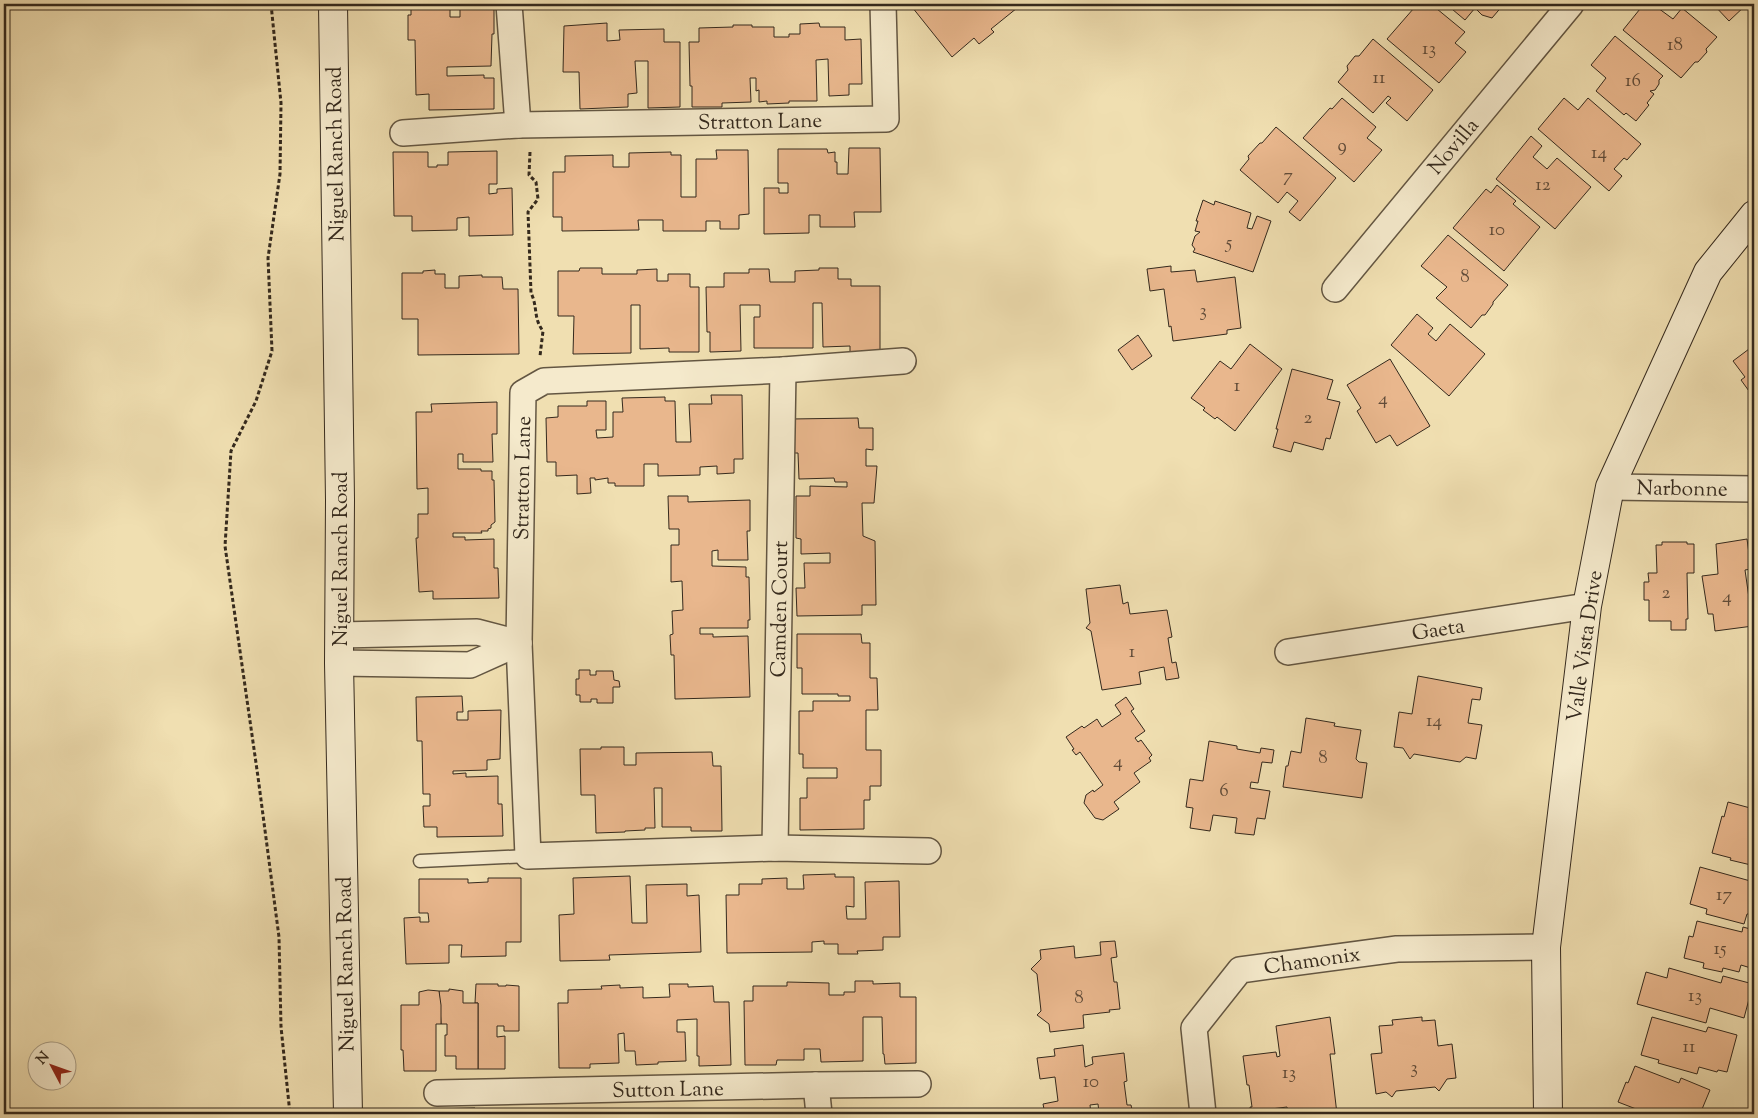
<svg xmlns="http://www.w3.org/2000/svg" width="1758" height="1118" font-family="'Sorts Mill Goudy',serif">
<rect width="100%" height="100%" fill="#f0dfb1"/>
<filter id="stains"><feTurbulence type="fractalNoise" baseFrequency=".004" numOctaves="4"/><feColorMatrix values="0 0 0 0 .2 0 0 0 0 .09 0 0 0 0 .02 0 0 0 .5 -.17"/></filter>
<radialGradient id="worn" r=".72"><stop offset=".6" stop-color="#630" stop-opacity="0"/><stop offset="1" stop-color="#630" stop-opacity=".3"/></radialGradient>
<g fill="#e9b78d" stroke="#34291d">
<path d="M411,4H455V9H450V17H460V8L494,7V34H492L491,66L447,67V76L484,75V78H494V109L429,110V94L416,95L415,40H408V15H411Z"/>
<path d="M916,4H1022L991,29L994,32L979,44L974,38L952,57L912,7Z"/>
<path d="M1421,4H1431L1465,32L1455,43L1466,52L1439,83L1387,39L1414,8L1416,10Z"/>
<path d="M1446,4H1504L1492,18L1482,15L1475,8L1465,20Z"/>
<path d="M1644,4H1662L1658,8L1673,19L1682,8L1717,37L1706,49L1707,52L1698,62H1695L1681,78L1623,30Z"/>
<path d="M1713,4H1747L1729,21Z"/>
<path d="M607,23V41L620,40L619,30L664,29V42H680V107L648,108V61H635L637,93L628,94V107L580,109L579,72H563L564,26Z"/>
<path d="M819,23L820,27H845V40L861,39L862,84H849V95L829,96L828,59L816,60L817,101H789V103L767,104V101L759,102V90L756,91V78H750L751,102L722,103V107H692V86H690L689,42H699V28L733,27V25H752V27H774V37H789V34H800V24Z"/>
<path d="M1615,36L1663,76L1659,80V84L1655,90L1650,91L1654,94L1647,103L1649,105L1636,121L1626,113L1624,115L1596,91L1606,78L1591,65Z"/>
<path d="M1373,39L1433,90L1407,121L1386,103L1391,98L1388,96L1373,113L1338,82L1348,70L1347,66L1355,56H1359Z"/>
<path d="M1342,98L1376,127L1367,138L1382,150L1354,182L1303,138L1330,108L1332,109Z"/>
<path d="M1564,98L1578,110L1588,98L1641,144L1627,160L1624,158L1614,169L1622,176L1609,191L1538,129Z"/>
<path d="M1276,127L1336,178L1300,221L1289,212L1298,201L1287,192L1278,203L1240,170L1249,159L1248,156L1260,143H1262Z"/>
<path d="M1531,136L1542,146L1533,157L1547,169L1557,158L1591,187L1555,229L1496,179Z"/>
<path d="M849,148H880L881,212H854L855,227H820V215H809V233L764,234V188H779V193H788V183H778V149H827L828,153L835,152V162H837V174H848Z"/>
<path d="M716,150H748L749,214L739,215V229H720V221H706V231H663V220H638L639,230L562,231V217H553V172H565V156L613,155V167H629V153L671,152V155H681V197H696V159H717Z"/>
<path d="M497,151V184H489V194L497,193V189L512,188L513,235L469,236V217L457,218V230L412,231V216H394L393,152H428V167H437V165H448V152Z"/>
<path d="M1497,185L1516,201L1513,204L1540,227L1504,271L1453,228L1486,189L1491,193Z"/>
<path d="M1203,200L1214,205L1215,201L1251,213L1247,228L1252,229L1257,216L1271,221L1253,272L1193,252L1195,249L1192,245L1195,236L1200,232L1195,231L1198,221H1196Z"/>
<path d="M1448,235L1508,285L1493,302V304L1485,315H1482L1471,328L1436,298L1447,287L1421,266Z"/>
<path d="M1171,266V272L1195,270L1197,282L1235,277L1241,328L1227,330V334L1173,341L1171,326L1169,327L1164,289L1150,291L1147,269Z"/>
<path d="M580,268H602V274H637V270L657,269V281H668V274H690V287H699V352H669V348L640,349V305H631V353L573,354L574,316H558V271H579Z"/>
<path d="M819,268H838V279H851V286H880V351L850,352V346L823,347L822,303H813V348H754V317H760V305H740L741,351L710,352V332H707L706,287H724V273H749V269H769L770,282H795V271L819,270Z"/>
<path d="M435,270V274H445V288H459V276L482,275V277H502L503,289H518L519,354L418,355V319H402V273H423V271Z"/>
<path d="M1417,314L1433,328L1428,334L1436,341L1450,324L1485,354L1449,396L1391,345Z"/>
<path d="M1138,335L1152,356L1132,370L1118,350Z"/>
<path d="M1250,344L1282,369L1235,431L1217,417L1215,419L1203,410L1205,408L1191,398L1220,361L1231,369Z"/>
<path d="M1754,348V398L1741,380L1745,377L1733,361L1749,349L1750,351Z"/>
<path d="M1390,359L1430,426L1397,446L1390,435L1376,443L1357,411L1361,408L1347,385Z"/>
<path d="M1292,369L1333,380L1327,399L1340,402L1330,439L1326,438L1323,450L1294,442L1291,452L1273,447L1278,429H1276Z"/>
<path d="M711,395H742L743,459H734V473L717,474V466L700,467V475L658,476V464H644V486H615V483H608V478L595,480V478H590L591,493L577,494V475L556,476V462H547L546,418L558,417V406H587V401H606V430H596L597,438L613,437V412H623L622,398L665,397V401H675L676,442H691L689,404H712Z"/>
<path d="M497,402V434H492L493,462H463V454H458V469H481V471H492V480H494L495,522L491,525V528L488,529V531H481L482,533H453V537H465V540L494,539V568H498L499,598L433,599V591L419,592L416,538H418V514H428V488L417,489L416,412H432L431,404Z"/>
<path d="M858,418L859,428H873V450L866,449V466H877L874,503H862L863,536L875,541L876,605H862V615L797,616L796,588H805L804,563H830V553L801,554V539L796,538V496H810V486L847,487V482H835L834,478L799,479L798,453H792L791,419Z"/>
<path d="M668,496H688V502L750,500V531H747L748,560H718V550L712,551V566L746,567V577H749L750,620H748V628H700V634H713V637L748,636L750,697L675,699L674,655H671L670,635L673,634L672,611L683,610L682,581L671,582V545H679V529H669Z"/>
<path d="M1747,539L1751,569L1745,570L1753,626L1715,631L1713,614H1708L1702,576L1718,574L1716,544Z"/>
<path d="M1662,542H1687V544H1694V573H1687L1688,619H1686V630H1671V621H1649V600H1644V582H1649L1648,573H1657L1656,545H1662Z"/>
<path d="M1120,585L1123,604L1128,602L1130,614L1167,610L1172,637L1168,638L1172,663L1176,662L1179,678L1166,680L1164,667L1139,672L1141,684L1102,690L1091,631L1086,628L1090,623L1086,589Z"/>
<path d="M797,634H861L862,643H870V678H877L878,710H866V750H881V786H870V800H864V829L800,830V798H807V778H837V768H803V754H799V711H813V701H850V696H838V694H802V668H797Z"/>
<path d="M579,670H590V675H596V671H613L614,680L619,681L620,687H613V703H597V699H591V702H580V695H576V679H579Z"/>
<path d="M1418,676L1482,688L1480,700L1472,699L1468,723L1482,725L1476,759L1466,757L1460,762L1414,754L1410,759L1403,748L1394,747L1399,712L1412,714Z"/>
<path d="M462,696L463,712H457V720H468V711L501,710L500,759L487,760V770L453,771V774L466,773V777L498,776V804H502L503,836L437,837V827H424L423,806H430V794H423L422,741H417L416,697Z"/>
<path d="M1126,697L1134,709L1131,711L1145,731L1135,738L1138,742L1141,740L1152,755L1149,758L1151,761L1134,773L1140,782L1114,802L1119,809L1103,820L1095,818L1084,803L1086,795L1093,790L1094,792L1103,785L1080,752L1076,755L1072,750L1074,749L1066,737L1082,726L1084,728L1097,719L1102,727L1121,714L1115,705Z"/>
<path d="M1306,718L1335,723L1334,726L1361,730L1356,759L1359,762L1367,763L1362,798L1283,787L1286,766H1288L1291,751L1301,753Z"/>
<path d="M1209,741L1237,746V749L1260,753L1261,748L1274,750L1272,763L1262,762L1258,783L1251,782L1250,788L1270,791L1265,819L1257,818L1254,835L1235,833L1237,818L1213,815L1210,831L1190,828L1193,808L1186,807L1190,779L1203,781Z"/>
<path d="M601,747H624V765H636V753L712,752L713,766H721L722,831H691V827H662V788H654L655,828H645V830L625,831V832L596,833L595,795H581L580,749H601Z"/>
<path d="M1728,802L1754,809V862L1752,861L1751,865L1730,860L1731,858L1712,853L1722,816L1724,817Z"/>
<path d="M1700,867L1754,882V920L1750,914H1747L1744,924L1706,914L1707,909L1690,904Z"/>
<path d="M835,874V877H854V907L846,906L847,919H866L865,882L899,881L900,937H883V950L857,951L858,954H838V944H824V941L812,942V952L727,953L726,895H739V884H762V879L787,878V889H804L803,875Z"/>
<path d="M630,876L632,923H647L646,885L687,884V896L699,895L701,952L609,955L610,960L560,961L559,915L574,914L573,878Z"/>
<path d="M488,878H521V942H506V956L461,957L462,945H449V963L406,964L404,918L420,917V922H429L428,913H419V879H468V883L488,882Z"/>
<path d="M1697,921L1742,932L1743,927L1754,930V969L1741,965L1739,972L1723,968L1722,972L1703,968L1704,963L1684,958L1689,936L1693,937Z"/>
<path d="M1115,941L1117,957L1111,958L1114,982H1117L1120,1009L1109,1010L1110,1012L1083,1015L1084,1028L1050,1032L1049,1024L1037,1015L1041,1011L1037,974L1031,969L1041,959L1040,950L1074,946L1075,958L1101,955L1100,942Z"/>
<path d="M1669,968L1721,983L1723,976L1753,984L1744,1018L1710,1008L1706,1023L1637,1004L1646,972L1667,978Z"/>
<path d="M855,981H873V984L900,983V997H916V1063L885,1064L884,1054H883L882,1017H863V1061L821,1062L820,1049H804V1060H777L776,1065H745L744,1001H753V986H787V982L829,983V995H844V992H855Z"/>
<path d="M476,984H498V986H506V985L519,986V1031H504V1026H497V1037L505,1036V1069H478V1003H475Z"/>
<path d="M669,984H688V987L713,986L714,1002H729L731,1065L699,1066V1056H697V1019L677,1020V1032H685L686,1061L658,1062V1064L636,1065L635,1051H625L624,1033L618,1034L619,1063L590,1064V1068H559L558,1003H568V990L602,989L601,986L620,985V988L643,987V998L670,997Z"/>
<path d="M449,989L463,991V1003H478V1069H456V1056H445V1035H447V1024H441L439,991H449Z"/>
<path d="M428,990L439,991L441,1005V1024H436V1071H404L403,1050H401V1005H419V992Z"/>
<path d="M1330,1017L1335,1054H1330L1337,1114H1288L1287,1107L1263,1110L1264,1114H1251L1250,1107H1252L1249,1085H1247L1243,1056L1276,1052L1277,1057L1280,1056L1276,1026Z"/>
<path d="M1422,1017V1021L1435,1020L1438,1046L1452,1044L1456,1078L1447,1079L1439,1091L1435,1087L1396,1091L1392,1097L1386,1092L1376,1094L1371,1054L1382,1053L1379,1026L1393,1025L1392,1020Z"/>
<path d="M1652,1017L1706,1032L1708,1027L1737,1035L1727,1072L1718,1070L1717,1072L1699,1067L1697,1074L1658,1063L1659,1060L1641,1055Z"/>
<path d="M1083,1045L1085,1067L1093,1064L1092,1057L1124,1053L1127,1081L1124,1082L1127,1105H1131L1133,1114H1119V1110L1099,1112L1098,1104L1090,1105L1091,1114H1045L1043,1104L1058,1101L1055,1077L1040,1079L1037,1058L1055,1056L1054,1049Z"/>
<path d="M1635,1066L1679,1083L1681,1078L1710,1090L1700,1114H1649L1618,1102L1626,1082L1628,1083Z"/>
<path d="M475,1108V1110L496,1109L497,1114H431V1109Z"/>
<path d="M689,1109V1114H659V1110Z"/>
<rect x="564" y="1111" width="26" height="3"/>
<path d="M589,1112H612L613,1114H590Z"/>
</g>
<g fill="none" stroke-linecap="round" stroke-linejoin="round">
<defs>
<path id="lane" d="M420,861L528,856"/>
<g id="street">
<path d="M509,4L518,125"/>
<path d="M403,133L518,125L886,119L883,4"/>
<path d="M1335,289L1571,4"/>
<path d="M903,361L783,370L544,381L523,393L519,643L528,856L775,848L928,851"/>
<path d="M1610,487L1754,489"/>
<path d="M340,635L477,632L519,643"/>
<path d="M1288,652L1587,606"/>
<path d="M339,663L470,665L519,643"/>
<path d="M775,848L783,370"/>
<path d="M816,1085L819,1114"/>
<path d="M437,1093L816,1085L918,1084"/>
<path d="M1203,1114L1194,1028L1240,970L1397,949L1546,947"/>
</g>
<g id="secondary">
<path d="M333,4L340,500L339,663L348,1114"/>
<path d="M1548,1114L1546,947L1587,606L1610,487L1708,272L1754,215"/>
</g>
</defs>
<use href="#lane" stroke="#635642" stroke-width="15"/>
<use href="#street" stroke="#635642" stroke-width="28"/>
<use href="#secondary" stroke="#34291d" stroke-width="30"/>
<g stroke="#34291d" stroke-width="3" stroke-dasharray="4 2.5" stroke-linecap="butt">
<path d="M271,4L281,103L280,174L268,258L272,351L256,401L231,451L225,546L258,777L279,937L281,1027L290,1114"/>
<path d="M530,152L529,175L536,182L538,199L528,212L531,293C538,307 533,318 543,331L540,356"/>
</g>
<use href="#lane" stroke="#f5eacc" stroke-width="12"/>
<use href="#street" stroke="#f5eacc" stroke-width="25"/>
<use href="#secondary" stroke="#f5eacc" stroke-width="28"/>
</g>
<g text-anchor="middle" stroke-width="4" stroke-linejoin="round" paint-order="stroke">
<g font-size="19" fill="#614c39">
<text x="1675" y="50">18</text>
<text x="1429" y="54">13</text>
<text x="1379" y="83">11</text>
<text x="1633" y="86">16</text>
<text x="1342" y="151">9</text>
<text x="1599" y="158">14</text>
<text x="1288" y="181">7</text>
<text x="1543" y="190">12</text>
<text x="1497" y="235">10</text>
<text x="1229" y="248">5</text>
<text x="1465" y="282">8</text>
<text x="1203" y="316">3</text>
<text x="1237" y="391">1</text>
<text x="1383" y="404">4</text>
<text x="1308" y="423">2</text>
<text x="1666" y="598">2</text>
<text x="1727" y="602">4</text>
<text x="1132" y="657">1</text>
<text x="1434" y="726">14</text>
<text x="1323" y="763">8</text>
<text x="1118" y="767">4</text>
<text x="1224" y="796">6</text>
<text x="1724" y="900">17</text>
<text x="1720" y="954">15</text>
<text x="1695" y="1001">13</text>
<text x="1079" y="1003">8</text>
<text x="1689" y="1052">11</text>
<text x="1414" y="1073">3</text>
<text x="1289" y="1078">13</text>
<text x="1091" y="1087">10</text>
</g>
<g font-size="21" fill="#34291d" stroke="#f5eacc">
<text transform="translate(760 121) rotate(-1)" y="7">Stratton Lane</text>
<text transform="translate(1453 146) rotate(-50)" y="7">Novilla</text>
<text transform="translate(335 154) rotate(-91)" y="7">Niguel Ranch Road</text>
<text transform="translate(522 478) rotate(-89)" y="7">Stratton Lane</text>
<text transform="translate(1682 488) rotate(1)" y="7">Narbonne</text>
<text transform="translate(340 559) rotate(-90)" y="7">Niguel Ranch Road</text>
<text transform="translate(779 609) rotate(-89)" y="7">Camden Court</text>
<text transform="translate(1438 629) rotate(-9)" y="7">Gaeta</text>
<text transform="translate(1584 646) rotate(-82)" y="7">Valle Vista Drive</text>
<text transform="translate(1312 960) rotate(-8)" y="7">Chamonix</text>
<text transform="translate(345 964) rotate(-91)" y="7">Niguel Ranch Road</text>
<text transform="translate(668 1089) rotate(-1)" y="7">Sutton Lane</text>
</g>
</g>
<rect width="1758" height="1118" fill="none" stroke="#f0dfb1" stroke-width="20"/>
<rect x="5" y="5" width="1748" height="1108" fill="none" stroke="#34291d" stroke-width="2.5"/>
<rect x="10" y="10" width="1738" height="1098" fill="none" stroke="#34291d"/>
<g transform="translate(52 1066) rotate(311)"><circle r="24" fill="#f5eacc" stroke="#a89d86"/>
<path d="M0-4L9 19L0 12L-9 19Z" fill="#8f2418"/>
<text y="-8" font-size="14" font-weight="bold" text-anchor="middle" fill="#34291d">N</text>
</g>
<rect width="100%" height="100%" filter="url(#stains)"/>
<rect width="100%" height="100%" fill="url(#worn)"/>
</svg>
